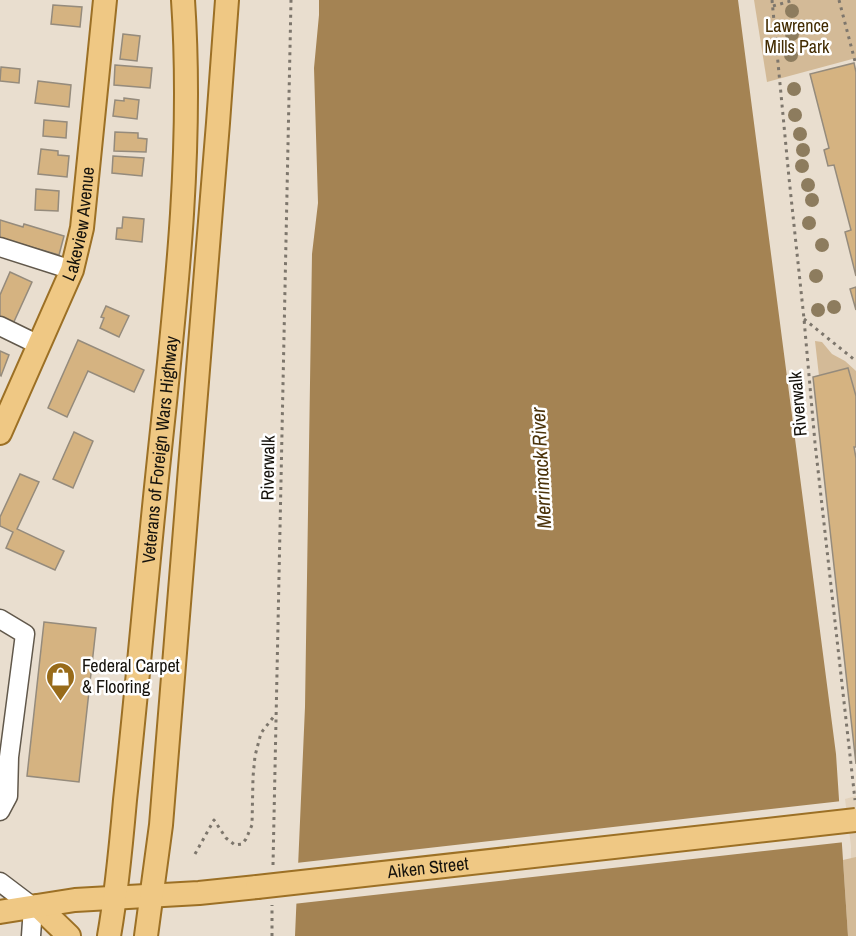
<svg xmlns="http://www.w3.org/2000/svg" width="856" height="936" font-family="'Archivo Narrow',sans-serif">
<rect width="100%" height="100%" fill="#e9decf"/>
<path fill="#e2d2bc" d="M856,796V936H850L851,846L845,799Z"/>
<g fill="#d3ba97">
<path d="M754,0H856V58L767,82Z"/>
<path d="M815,341L822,342L832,354L845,361L856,371V396L848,368L819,376Z"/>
<path d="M856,857V936H848L843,860Z"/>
</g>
<path fill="#a48353" d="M319,0H738L836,754L848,936H295L305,707L312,254L318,203L314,68L319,15Z"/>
<path fill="#e9decf" d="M842,801L845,842L293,904L296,863Z"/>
<g fill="#d5b381" stroke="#958b7c" stroke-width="1.5">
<path d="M53,5L82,7L80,27L51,24Z"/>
<path d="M123,34L140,36L137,61L120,59Z"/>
<path d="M854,63L856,72V276L845,232L851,230L834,165L828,166L824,150L829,148L810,74Z"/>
<path d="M115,65L152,68L150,88L114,85Z"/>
<path d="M1,67L20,69L19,83L0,81Z"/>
<path d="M38,81L71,85L69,107L35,103Z"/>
<path d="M124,98L139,100L137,119L113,116L115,100L124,101Z"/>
<path d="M44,120L67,122L66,138L43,136Z"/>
<path d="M115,132L138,133V138L147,139L146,152L114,151Z"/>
<path d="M41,149L58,151V155L69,156L67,177L38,174Z"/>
<path d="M113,156L144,158L142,176L112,173Z"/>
<path d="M36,189L59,191L58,211L35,210Z"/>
<path d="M123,217L144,219L142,242L116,239L117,228H122Z"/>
<path d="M0,220L23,227L24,224L64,236L59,255L0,238Z"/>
<path d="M10,272L32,282L12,326L0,321V295Z"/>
<path d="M856,287V310L850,289Z"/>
<path d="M106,306L129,316L119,337L100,328L104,318L101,317Z"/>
<path d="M78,340L144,370L134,392L88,371L67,417L48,408Z"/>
<path d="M0,351L9,355L1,376L0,375Z"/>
<path d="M848,368L856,396V447H854L856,458V764L813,377Z"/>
<path d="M74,432L93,441L73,488L53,479Z"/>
<path d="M20,474L39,482L17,529L64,551L55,570L6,548L13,532L0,526V517Z"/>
<path d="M44,622L96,628L79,782L27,776Z"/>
</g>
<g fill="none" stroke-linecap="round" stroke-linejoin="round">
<defs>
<g id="minor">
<path d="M0,247L72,270"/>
<path d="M0,326L39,345"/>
<path d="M0,619L25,634L9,757L8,796L0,811"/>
<path d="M0,882L33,907L31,936"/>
</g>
<g id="major">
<path id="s1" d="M0,433L72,270L82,228L105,0"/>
<path d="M38,906L69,936"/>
<path d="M0,912L75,900L199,893L257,887"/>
<path id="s2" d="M109,936C117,891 121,845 125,800C135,709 143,618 152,527C169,352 195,176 183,0"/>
<path d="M146,936L161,825L218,123L227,0"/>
</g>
</defs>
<use href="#minor" stroke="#61584b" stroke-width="21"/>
<use href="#major" stroke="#9c7025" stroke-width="26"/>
<g stroke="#7d766c" stroke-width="3" stroke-dasharray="3 4.5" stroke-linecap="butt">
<path d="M772,0L789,178L804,319L815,443L855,800"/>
<path d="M839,0L856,65"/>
<path d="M773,6L794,0"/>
<path d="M804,319L856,361"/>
<path d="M195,854L214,820L226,838L235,845L242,844L246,839L252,825L253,777L255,756L261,733L275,715"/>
<path d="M273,865L291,0"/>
<path d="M272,936V905"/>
</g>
<use href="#minor" stroke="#fff" stroke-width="18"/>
<use href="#major" stroke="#efc884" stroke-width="22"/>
<defs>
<g id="major-bridge">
<path id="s3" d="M257,887L856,820"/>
</g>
</defs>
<use href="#major-bridge" stroke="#9c7025" stroke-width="26" stroke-linecap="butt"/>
<use href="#major-bridge" stroke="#efc884" stroke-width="22"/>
</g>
<g fill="#8d7c5e">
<circle cx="792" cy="11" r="7"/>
<circle cx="792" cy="34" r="7"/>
<circle cx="791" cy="55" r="7"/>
<circle cx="794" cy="89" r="7"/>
<circle cx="795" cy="115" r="7"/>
<circle cx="800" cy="134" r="7"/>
<circle cx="803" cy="150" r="7"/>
<circle cx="802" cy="166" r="7"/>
<circle cx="808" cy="185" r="7"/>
<circle cx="812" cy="200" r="7"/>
<circle cx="809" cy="223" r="7"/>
<circle cx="822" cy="245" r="7"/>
<circle cx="816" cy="276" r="7"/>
<circle cx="834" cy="307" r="7"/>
<circle cx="818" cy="310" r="7"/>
</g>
<defs>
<symbol id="shop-pin" viewBox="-11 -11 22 30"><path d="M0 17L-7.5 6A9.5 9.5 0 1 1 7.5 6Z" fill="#986b1a" stroke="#fff"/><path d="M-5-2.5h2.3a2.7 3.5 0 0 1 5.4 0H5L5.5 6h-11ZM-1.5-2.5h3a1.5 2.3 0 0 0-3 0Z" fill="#fff"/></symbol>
</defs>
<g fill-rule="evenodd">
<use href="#shop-pin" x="44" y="660" width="33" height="45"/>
</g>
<g text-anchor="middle" stroke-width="5" stroke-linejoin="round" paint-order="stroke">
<g font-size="18" fill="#422b01" stroke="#fff">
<text x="797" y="32">Lawrence<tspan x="797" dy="21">Mills Park</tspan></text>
</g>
<g font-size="18" fill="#15120c" stroke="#fff">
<text dy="6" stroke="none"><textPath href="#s1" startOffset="225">Lakeview Avenue</textPath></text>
<text transform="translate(798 404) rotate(-95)" y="6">Riverwalk</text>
<text dy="6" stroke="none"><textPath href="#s2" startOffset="489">Veterans of Foreign Wars Highway</textPath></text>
<text transform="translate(268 468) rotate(-89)" y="6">Riverwalk</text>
<text dy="6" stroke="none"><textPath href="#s3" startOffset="172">Aiken Street</textPath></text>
</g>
<g font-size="18" fill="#15120c" stroke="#fff" text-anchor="start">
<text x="82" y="672">Federal Carpet<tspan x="82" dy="21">&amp; Flooring</tspan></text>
</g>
<g font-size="20" font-style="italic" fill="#4b330a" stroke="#fff">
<text transform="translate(541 468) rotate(-93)" y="7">Merrimack River</text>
</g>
</g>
</svg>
